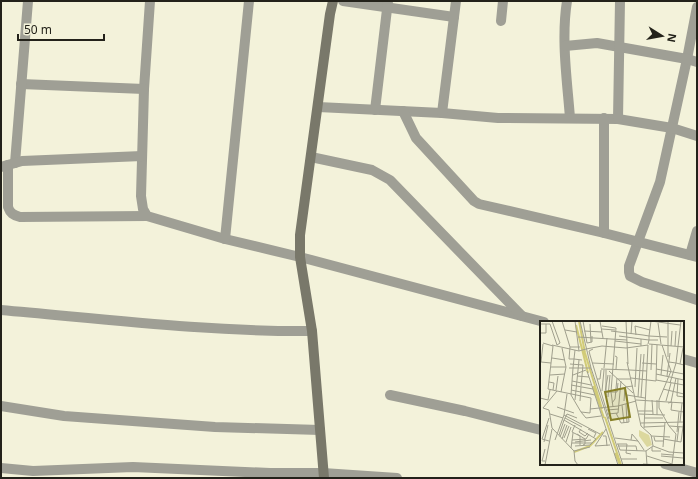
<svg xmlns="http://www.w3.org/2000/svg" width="698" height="479" font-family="'Noto Sans',sans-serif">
<rect width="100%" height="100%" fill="#f3f2da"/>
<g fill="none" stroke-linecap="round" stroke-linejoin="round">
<g stroke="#9f9f95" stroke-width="10">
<path d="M150,1L144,89L141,196L143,209L147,216L225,239L300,257L544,322"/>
<path d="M343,1L454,17"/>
<path d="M567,1C561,39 567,79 570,118"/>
<path d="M697,7L687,59L660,182L629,266V272L630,276L642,282L697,300"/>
<path d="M501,21L503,1"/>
<path d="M565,46L597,43L687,59L697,62"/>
<path d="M21,84L144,89"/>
<path d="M318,107L442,113L498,118L618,119L672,128L697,136"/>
<path d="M375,110L388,1"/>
<path d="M403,111L416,138L474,201L479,204L604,233L697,257"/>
<path d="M442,113L456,1"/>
<path d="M604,118V233"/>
<path d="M618,119L620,1"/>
<path d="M311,157L372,170L390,180L522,316"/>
<path d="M15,163L28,1"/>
<path d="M8,165V207C10,213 13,215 20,217L147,216"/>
<path d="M1,167L22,161L142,156"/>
<path d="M225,239L249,1"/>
<path d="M690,255L697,231"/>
<path d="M1,310C104,319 208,332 312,331"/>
<path d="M683,359L697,363"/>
<path d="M390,395L465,411L541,430"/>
<path d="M1,406L64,416L215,427L320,430"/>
<path d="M665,464L697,473"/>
<path d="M1,468L33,471L133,467L270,473H323L397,478"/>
</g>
<path stroke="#79786a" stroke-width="10" d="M324,478L312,331L300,257V235L330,14L333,1"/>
</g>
<g transform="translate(540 321)">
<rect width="144" height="144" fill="#f3f2da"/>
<path d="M99,109L109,114L112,124L107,126L99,115Z" fill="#dcd89e"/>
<path fill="none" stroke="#d1cb77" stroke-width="2" d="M39,0L45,32L62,88M36,4L48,52M53,65L64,97M65,96L81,144M34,131L50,125L63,111M75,132L80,144"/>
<path fill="none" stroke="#a09f8d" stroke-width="1" d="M12,0L20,22L17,24M22,0L30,26H40M35,0L39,30M40,0L51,47L83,144M43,0L47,22L52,21V15M60,0L63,17M86,0L88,43M111,0L109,15L127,16M111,0L140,4M141,0L136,42L144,44M118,2L121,23M0,3H10L17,24M50,3L51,21M62,5L76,7L71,71L73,86M62,8L75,9M25,9L37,11M44,10L62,11M71,10L103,14L109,15V19H118M0,12H6V3M91,13L92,0M96,14L95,5L110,9M79,15L101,18V23M38,16L87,19M101,18L109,19L108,23M75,20L101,23V25M3,22L13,25L8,68L17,70L3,87L9,89L12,107L34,130L35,140L38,144M3,23L1,41L11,42M109,23L144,26M12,24L39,30L46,28M122,24L131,50L119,79V87L129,105L144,106M131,25L132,10M135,25L136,10M30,26L29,38H34L33,47H51M86,27L108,24M46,28L62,25L86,27M53,28L49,30L50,34L69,98M35,29L34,38L42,39M75,35L77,36L76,48M128,36V0M12,37L25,39M87,41L101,105L111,114L112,119L113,125L106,130L107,144M129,41L136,42L130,62M52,42L74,43M102,42L116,43M30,43L43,44L41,65M140,43L143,27M11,46H26M29,47H33L31,74M64,47L67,17M61,48L90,49M116,48L144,53M90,49L107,50M111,49L112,23M47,50L78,144M69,50L93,72M116,53L144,59M10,54L25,53M33,54L46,49M121,54L123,34M37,55L49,56M127,55L130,32M91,57L116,60L117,24M57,58H60L61,49M78,58H91M138,58L137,75L144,76M116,59L144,64M32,60L51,64M9,61L14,62L13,69M31,64L53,68M95,66L97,27M123,68L144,73M16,69L18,55M31,69L55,74M17,70L51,77L50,92L41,91L31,74M62,70L64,49M21,71L26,46L22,27M65,71H77L78,62M65,71L68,54M27,73L24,94L60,113M66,74V49M68,76L70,54M98,76L101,33M101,76L104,33M0,77L8,79L10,69M35,79L39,39M96,79L144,82M112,79L113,93M117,79V94M40,80L41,66M84,80L85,66L93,65M126,80L131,62M131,81L136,57M72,82L75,78L77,57M128,82L132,81L131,89L144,91M86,83L87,102M82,84L84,102M17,86L34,92M50,88L78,85L96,80M67,89L79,88M98,90H113M41,91L46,97L61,95M76,92L81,102L89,101L87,74L105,77M10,93L23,97M68,93L78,92L81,60M99,93L125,94M9,97L2,118L9,120M25,97L42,106M104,97H123M140,101L142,82M101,102L144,101M35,104L32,111L40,115V124M129,105L136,113L132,143M104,106L125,105M104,107L108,24M41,108L39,111L45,115L48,112M48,108L56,112L54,116M66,108L55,125L70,124M137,111L139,91M37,113L45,118V123L43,124M19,114L24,99M63,115H66L67,125M111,115L130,116M20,116L25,103M114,116L115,120H123M24,117L29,105M75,117L98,120L104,129M22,118L27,104M123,118L141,121L144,98M15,119L24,94M32,119L46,118L49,113M91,119L92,113L98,120M137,120L139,105M4,121L8,104M26,121L31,106M35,121L51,119M32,122H52M77,123H87L86,132L91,133M78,123L80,129L106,130M35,125L50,124L56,118L24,99L27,93L37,97M78,125H96L97,130M113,125L129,131L144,132M112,126V130H121M123,126L125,101M31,127L33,112M5,128L2,140H5M34,130L50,126M121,133L133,134M107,135L132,143M121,135L143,137M81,138H97M103,143L119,144M5,144L12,108"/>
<path fill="#878028" fill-opacity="0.15" stroke="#878028" stroke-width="2" d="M85,67L90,96L71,99L65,71Z"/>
<rect width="144" height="144" fill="none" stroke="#23221a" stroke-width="2"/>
</g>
<rect width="698" height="479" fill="none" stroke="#23221a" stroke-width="4"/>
<g transform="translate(662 36) rotate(101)" stroke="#f3f2da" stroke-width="3" paint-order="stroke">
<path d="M0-3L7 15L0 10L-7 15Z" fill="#23221a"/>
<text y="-6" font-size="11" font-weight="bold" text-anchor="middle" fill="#23221a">N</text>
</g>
<path d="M18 34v6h86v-6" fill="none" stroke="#23221a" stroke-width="2"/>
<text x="24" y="34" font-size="12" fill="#23221a" stroke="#f3f2da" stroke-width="3" paint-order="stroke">50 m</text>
</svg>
